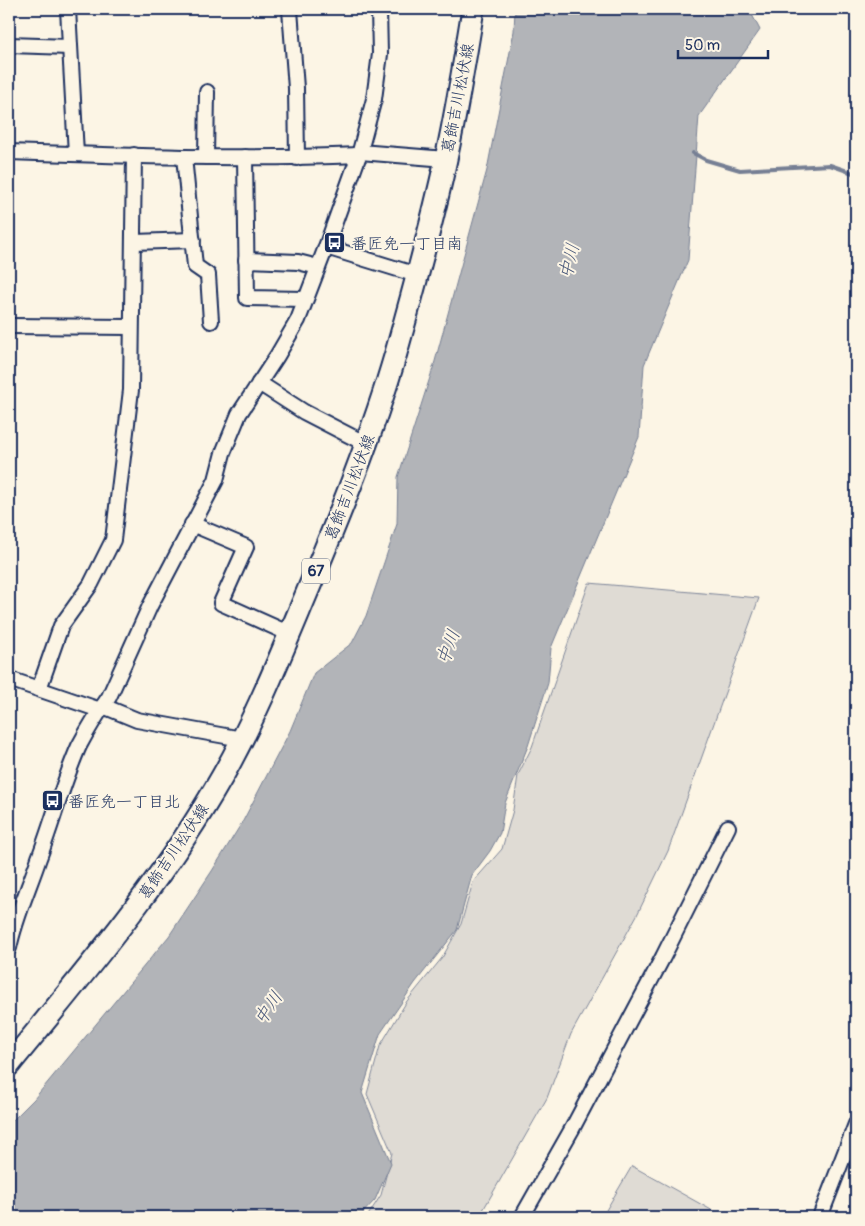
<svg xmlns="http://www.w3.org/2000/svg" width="865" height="1226" font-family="Pangolin,'Klee One',sans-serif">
<rect width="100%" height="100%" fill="#fcf5e5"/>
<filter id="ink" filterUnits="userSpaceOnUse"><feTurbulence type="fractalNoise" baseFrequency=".02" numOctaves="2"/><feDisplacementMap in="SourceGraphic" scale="10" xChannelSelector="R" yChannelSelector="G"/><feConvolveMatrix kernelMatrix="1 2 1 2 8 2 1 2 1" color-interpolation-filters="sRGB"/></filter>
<g filter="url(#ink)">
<g fill="#dfdbd4" stroke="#7d8599">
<path d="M589,583L759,598L668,851L637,915L571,1034L547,1098L479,1217H367L381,1195L392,1153L367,1094L380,1046L407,1001L442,958L461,924L473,882L502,849L513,810L518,775L532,747Z"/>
<path d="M632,1166L724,1217H602Z"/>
</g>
<path fill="#b2b4b8" stroke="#767f94" d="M515,9H749L760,30L699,116L688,260L644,365L639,437L551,648L548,683L528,746L505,803L500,833L490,851L472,875L457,930L415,983L380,1034L362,1093L391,1163L375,1200L359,1217H9V1124L34,1099L169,936L212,871L243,821L290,731L314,673L352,643L366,616L397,524L398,477L434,365L487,170L514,31Z"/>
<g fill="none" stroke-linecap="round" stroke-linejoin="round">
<path stroke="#767f94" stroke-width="4" d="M693,153L706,160L740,170L830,165L856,174"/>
<defs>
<g id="minor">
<path d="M68,9L76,154"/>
<path d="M290,10L296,88L297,158"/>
<path d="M9,45L70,47"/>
<path d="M9,152C125,156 242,160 359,155"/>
<path d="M360,152L446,159"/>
<path d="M184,157L195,266L208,275L211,321"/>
<path d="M206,157L207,92"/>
<path d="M245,157L247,298L305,299"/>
<path d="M134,242L193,240"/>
<path d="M326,247L417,275"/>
<path d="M246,260L298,262L318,267"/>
<path d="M9,326L131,327"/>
<path d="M259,383L304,412L366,444"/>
<path d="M192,524L246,547L221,603L290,634"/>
<path d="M9,679L100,710"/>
<path d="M39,689L61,626L91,584L113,540L131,390L134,155"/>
<path d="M103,706L137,720L242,739"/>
<path d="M9,948C15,918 29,888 39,858C53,821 63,782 79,746C88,729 98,713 109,697L150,606L216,480L223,453L239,414L277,356L298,320L326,247L359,155L374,99L380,54L379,9"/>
<path d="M522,1217L572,1129L663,957L728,827"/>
<path d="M820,1217L856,1124"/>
</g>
<path id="primary" d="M9,1065C84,973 163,881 222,777C255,719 280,657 306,595C339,516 372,436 396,353C414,289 432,224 446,159C457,109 465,59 473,9"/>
</defs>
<use href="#minor" stroke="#1b2f5e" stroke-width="18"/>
<use href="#primary" stroke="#1b2f5e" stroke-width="25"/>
<use href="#minor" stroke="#fcf5e5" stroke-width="14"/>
<use href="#primary" stroke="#fcf5e5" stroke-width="21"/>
</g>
</g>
<defs>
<symbol id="bus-square" viewBox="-11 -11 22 22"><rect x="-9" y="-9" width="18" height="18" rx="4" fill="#1b2f5e" stroke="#fcf5e5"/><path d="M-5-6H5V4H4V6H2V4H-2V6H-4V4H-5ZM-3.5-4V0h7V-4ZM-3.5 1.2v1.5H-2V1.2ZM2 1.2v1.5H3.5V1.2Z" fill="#fff"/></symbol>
</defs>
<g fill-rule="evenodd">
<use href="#bus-square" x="322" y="230" width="25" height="25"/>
<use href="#bus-square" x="40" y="788" width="25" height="25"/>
</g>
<g text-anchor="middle" stroke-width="4" stroke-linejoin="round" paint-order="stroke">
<rect fill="#fcf5e5" stroke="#5e6a86" stroke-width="1" x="302" y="558.5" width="28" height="25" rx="4"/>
<g font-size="15" font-weight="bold" fill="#1b2f5e">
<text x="316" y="576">67</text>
</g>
<g font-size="16" fill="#1b2f5e" stroke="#fcf5e5">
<text transform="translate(457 98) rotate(-79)" y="6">葛飾吉川松伏線</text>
<text transform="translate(349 487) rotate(-69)" y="6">葛飾吉川松伏線</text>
<text transform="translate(173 851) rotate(-56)" y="6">葛飾吉川松伏線</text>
</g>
<g font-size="16" fill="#1b2f5e" stroke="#fcf5e5" text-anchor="start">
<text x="351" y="249">番匠免一丁目南</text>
<text x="68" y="807">番匠免一丁目北</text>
</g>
<g font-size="18" font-style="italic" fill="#485779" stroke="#fcf5e5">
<text transform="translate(569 261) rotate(-76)" y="6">中川</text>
<text transform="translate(448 647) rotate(-69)" y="6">中川</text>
<text transform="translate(268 1008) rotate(-56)" y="6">中川</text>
</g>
</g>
<rect width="865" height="1226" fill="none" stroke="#fcf5e5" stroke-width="30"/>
<rect x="15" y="15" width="835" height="1196" fill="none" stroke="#1b2f5e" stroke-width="2" filter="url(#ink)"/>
<path d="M678 50v8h90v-8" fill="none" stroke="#1b2f5e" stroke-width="2.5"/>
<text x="685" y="50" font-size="15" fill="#1b2f5e" stroke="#fcf5e5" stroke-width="4" paint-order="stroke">50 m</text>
</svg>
